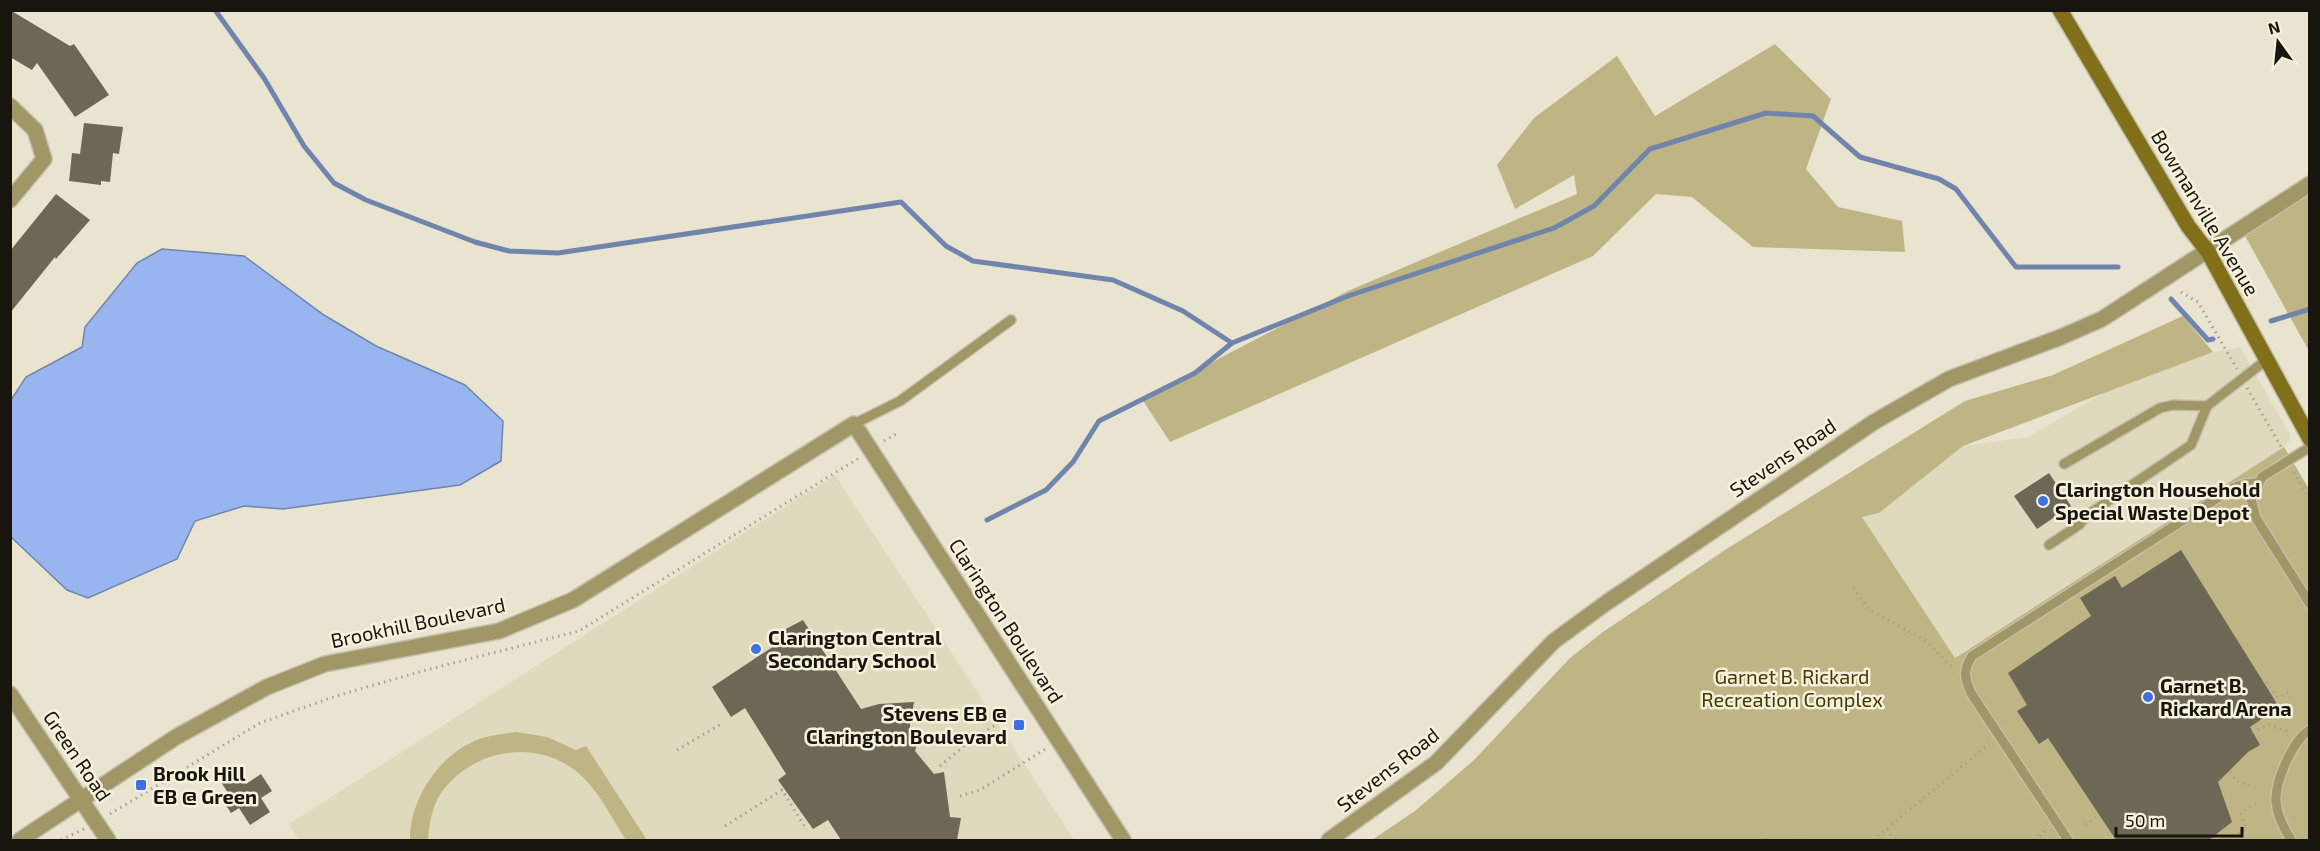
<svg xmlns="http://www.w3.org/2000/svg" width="2320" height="851" font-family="'Exo 2',sans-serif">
<rect width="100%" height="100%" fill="#e9e4cf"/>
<g fill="#dfd9bd">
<path d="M2240,347L2289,433L2290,439L2284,447L1954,658L1862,517L1879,513L1963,446L2028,437L2105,392L2213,352Z"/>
<path d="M835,475L1074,840H299L289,824Z"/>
</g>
<g fill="#bfb483">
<path d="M1775,44L1831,99L1806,169L1838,207L1902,221L1905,252L1753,247L1692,197L1656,194L1593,256L1170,442L1142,399L1348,291L1577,194L1574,175L1515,209L1497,165L1534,118L1617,56L1655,116Z"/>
<path d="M2309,193V351L2245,236Z"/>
<path d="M2183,316L2213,352L1963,446L1879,513L1862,517L1955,658L2284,447L2309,489V840H1372L1415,811L1474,760L1570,658L1603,632L1725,550L1965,401L2053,375Z"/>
<path d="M516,732L547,737L576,750L586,746L647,840H626C610,815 596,785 572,768C530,738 470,752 441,793C432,806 429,825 428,840H410C410,798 439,755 479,739C490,735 504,734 516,732Z"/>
</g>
<path fill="#98b5f0" stroke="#7185ac" stroke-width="1.5" d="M162,249L244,256L324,315L376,346L465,385L503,421L501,461L460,485L283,509L244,506L195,521L177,559L88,598L67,590L11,537V400L26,377L82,347L85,327L137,263Z"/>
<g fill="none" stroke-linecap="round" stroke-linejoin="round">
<g stroke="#7185ac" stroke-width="5">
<path d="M215,10L264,78L304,146L334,183L366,200L475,242L509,251L558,253L901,202L946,246L973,261L1113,280L1183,311L1232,343"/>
<path d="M2171,299L2208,340L2213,339"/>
<path d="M2271,321L2310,309"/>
<path d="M987,520L1046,490L1073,462L1099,421L1195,373L1232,343L1348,296L1554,228L1594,206L1650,149L1766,113L1813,116L1860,157L1939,179L1956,189L2016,267H2118"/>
</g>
</g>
<g fill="#6c6855">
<path d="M10,10L70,46L74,44L109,95L75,117L37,63L32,70L10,57Z"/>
<path d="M84,123L123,127L119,154L113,153L110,182L101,181V185L69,181L72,153L80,154Z"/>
<path d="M56,194L90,220L56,259L55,257L10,313V251Z"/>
<path d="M2049,473L2071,506L2037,529L2014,496Z"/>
<path d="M2181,550L2279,707L2250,727L2260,745L2248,752L2218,782L2232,822L2209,840H2116L2048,738L2039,744L2017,711L2027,705L2008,673L2091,616L2080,598L2115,576L2122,588Z"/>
<path d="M803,620L861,709L879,704L914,702L909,732L920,735L915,751L934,774L944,772L950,817L961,818L957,840H841L828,820L813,829L778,780L786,774L745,708L731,717L712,687L783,640L780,632Z"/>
<path d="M238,771L246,784L261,774L272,791L261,798L270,812L250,825L239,808L231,813L223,801L230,796L221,782Z"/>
</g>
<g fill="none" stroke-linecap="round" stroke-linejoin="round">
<defs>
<g id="service">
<path d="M854,424L900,401L1011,320"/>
<path d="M2310,447L2262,477L2251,499L2256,518L2310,604"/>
<path d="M2064,464L2160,408L2173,405L2207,406L2265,361"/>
<path d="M2049,545L2079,525L2086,516L2191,445L2207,406"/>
<path d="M2068,840L1971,693C1964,677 1963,670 1972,656L2233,488L2244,484L2256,483"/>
<path d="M2291,840C2284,829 2277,815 2276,801C2275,782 2293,739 2310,730"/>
</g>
<g id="minor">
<path d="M10,106L35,130L44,159L10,200"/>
<path d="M20,840L176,737L267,687L325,664L499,631L573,600L854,424L1123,840"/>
<path d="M1329,840L1436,763L1554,641L1606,603L1874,422L1949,379L2061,337L2102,319L2310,184"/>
</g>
<path id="tertiary" d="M10,694L108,840"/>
<path id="secondary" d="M2060,10L2188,226L2208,252L2310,439"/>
</defs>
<use href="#service" stroke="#c3bfac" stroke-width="12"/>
<use href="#minor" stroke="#c3bfac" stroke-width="18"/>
<use href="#tertiary" stroke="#c3bfac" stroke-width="18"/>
<use href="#secondary" stroke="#c3bfac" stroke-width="18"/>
<g stroke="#a6a291" stroke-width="3" stroke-dasharray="1.5 4.5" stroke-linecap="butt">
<path d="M2181,292L2198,302L2237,369"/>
<path d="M2247,388L2283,450"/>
<path d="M884,441L898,433"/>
<path d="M2294,472L2310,499"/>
<path d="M1853,588L1869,609L1926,641L1954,669"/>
<path d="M2266,682L2278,698L2288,692"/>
<path d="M2252,732L2269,725L2288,731"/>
<path d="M677,750L721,724"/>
<path d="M940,766L970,741L1008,717"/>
<path d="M2230,772L2236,781L2260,789"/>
<path d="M960,796L980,790L1047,748"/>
<path d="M110,814L260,723L336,696L426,670L579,631L859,458"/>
<path d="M2085,825L2099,815"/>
<path d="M725,826L782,790L805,827"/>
<path d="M1887,829L1896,840"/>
<path d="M1765,839L1766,840"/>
<path d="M61,840L84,829"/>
<path d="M1800,840L1803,838"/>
<path d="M1873,840L1989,744"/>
<path d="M2035,840L2047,830"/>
<path d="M2228,840L2246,829L2241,813L2259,801"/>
</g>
<use href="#service" stroke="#a19665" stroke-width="9"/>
<use href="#minor" stroke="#a19665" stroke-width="15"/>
<use href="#tertiary" stroke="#a19665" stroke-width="15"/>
<use href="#secondary" stroke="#816f1a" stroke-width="15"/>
</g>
<g fill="#3f70e1" stroke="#f6f1dc" stroke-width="2">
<circle cx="2043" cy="501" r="6"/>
<circle cx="756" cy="649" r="6"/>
<circle cx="2148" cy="697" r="6"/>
<rect x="1013" y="719" width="12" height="12" rx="3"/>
<rect x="135" y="779" width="12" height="12" rx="3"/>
</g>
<g text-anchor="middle" stroke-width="5" stroke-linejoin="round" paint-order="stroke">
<g font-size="20" fill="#17150e" stroke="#f6f1dc">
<text transform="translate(2205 213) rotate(59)" y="7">Bowmanville Avenue</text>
<text transform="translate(1783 458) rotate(-34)" y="7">Stevens Road</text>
<text transform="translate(1006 621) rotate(57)" y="7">Clarington Boulevard</text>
<text transform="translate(418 623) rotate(-12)" y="7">Brookhill Boulevard</text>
<text transform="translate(77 756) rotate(56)" y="7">Green Road</text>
<text transform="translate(1388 770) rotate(-38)" y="7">Stevens Road</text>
</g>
<g font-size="20" font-weight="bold" fill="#17150e" stroke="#f6f1dc" text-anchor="start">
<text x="2055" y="497">Clarington Household<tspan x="2055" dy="23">Special Waste Depot</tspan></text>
<text x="768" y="645">Clarington Central<tspan x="768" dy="23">Secondary School</tspan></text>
<text x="2160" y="693">Garnet B.<tspan x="2160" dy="23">Rickard Arena</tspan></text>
<text x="1007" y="721" text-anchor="end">Stevens EB @<tspan x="1007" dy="23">Clarington Boulevard</tspan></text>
<text x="153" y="781">Brook Hill<tspan x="153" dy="23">EB @ Green</tspan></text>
</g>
<g font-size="20" fill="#443900" stroke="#f6f1dc">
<text x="1792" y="684">Garnet B. Rickard<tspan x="1792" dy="23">Recreation Complex</tspan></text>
</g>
</g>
<rect width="2320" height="851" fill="none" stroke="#17150e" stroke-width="24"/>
<g transform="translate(2278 42) rotate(345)" stroke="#f6f1dc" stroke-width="4.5" paint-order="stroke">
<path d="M0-4.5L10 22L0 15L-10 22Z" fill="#17150e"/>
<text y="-9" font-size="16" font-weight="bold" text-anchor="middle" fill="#17150e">N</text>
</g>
<path d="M2116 827v9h126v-9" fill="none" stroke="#17150e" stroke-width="3"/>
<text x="2125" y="827" font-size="18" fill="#17150e" stroke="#f6f1dc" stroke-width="4.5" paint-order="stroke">50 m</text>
</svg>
